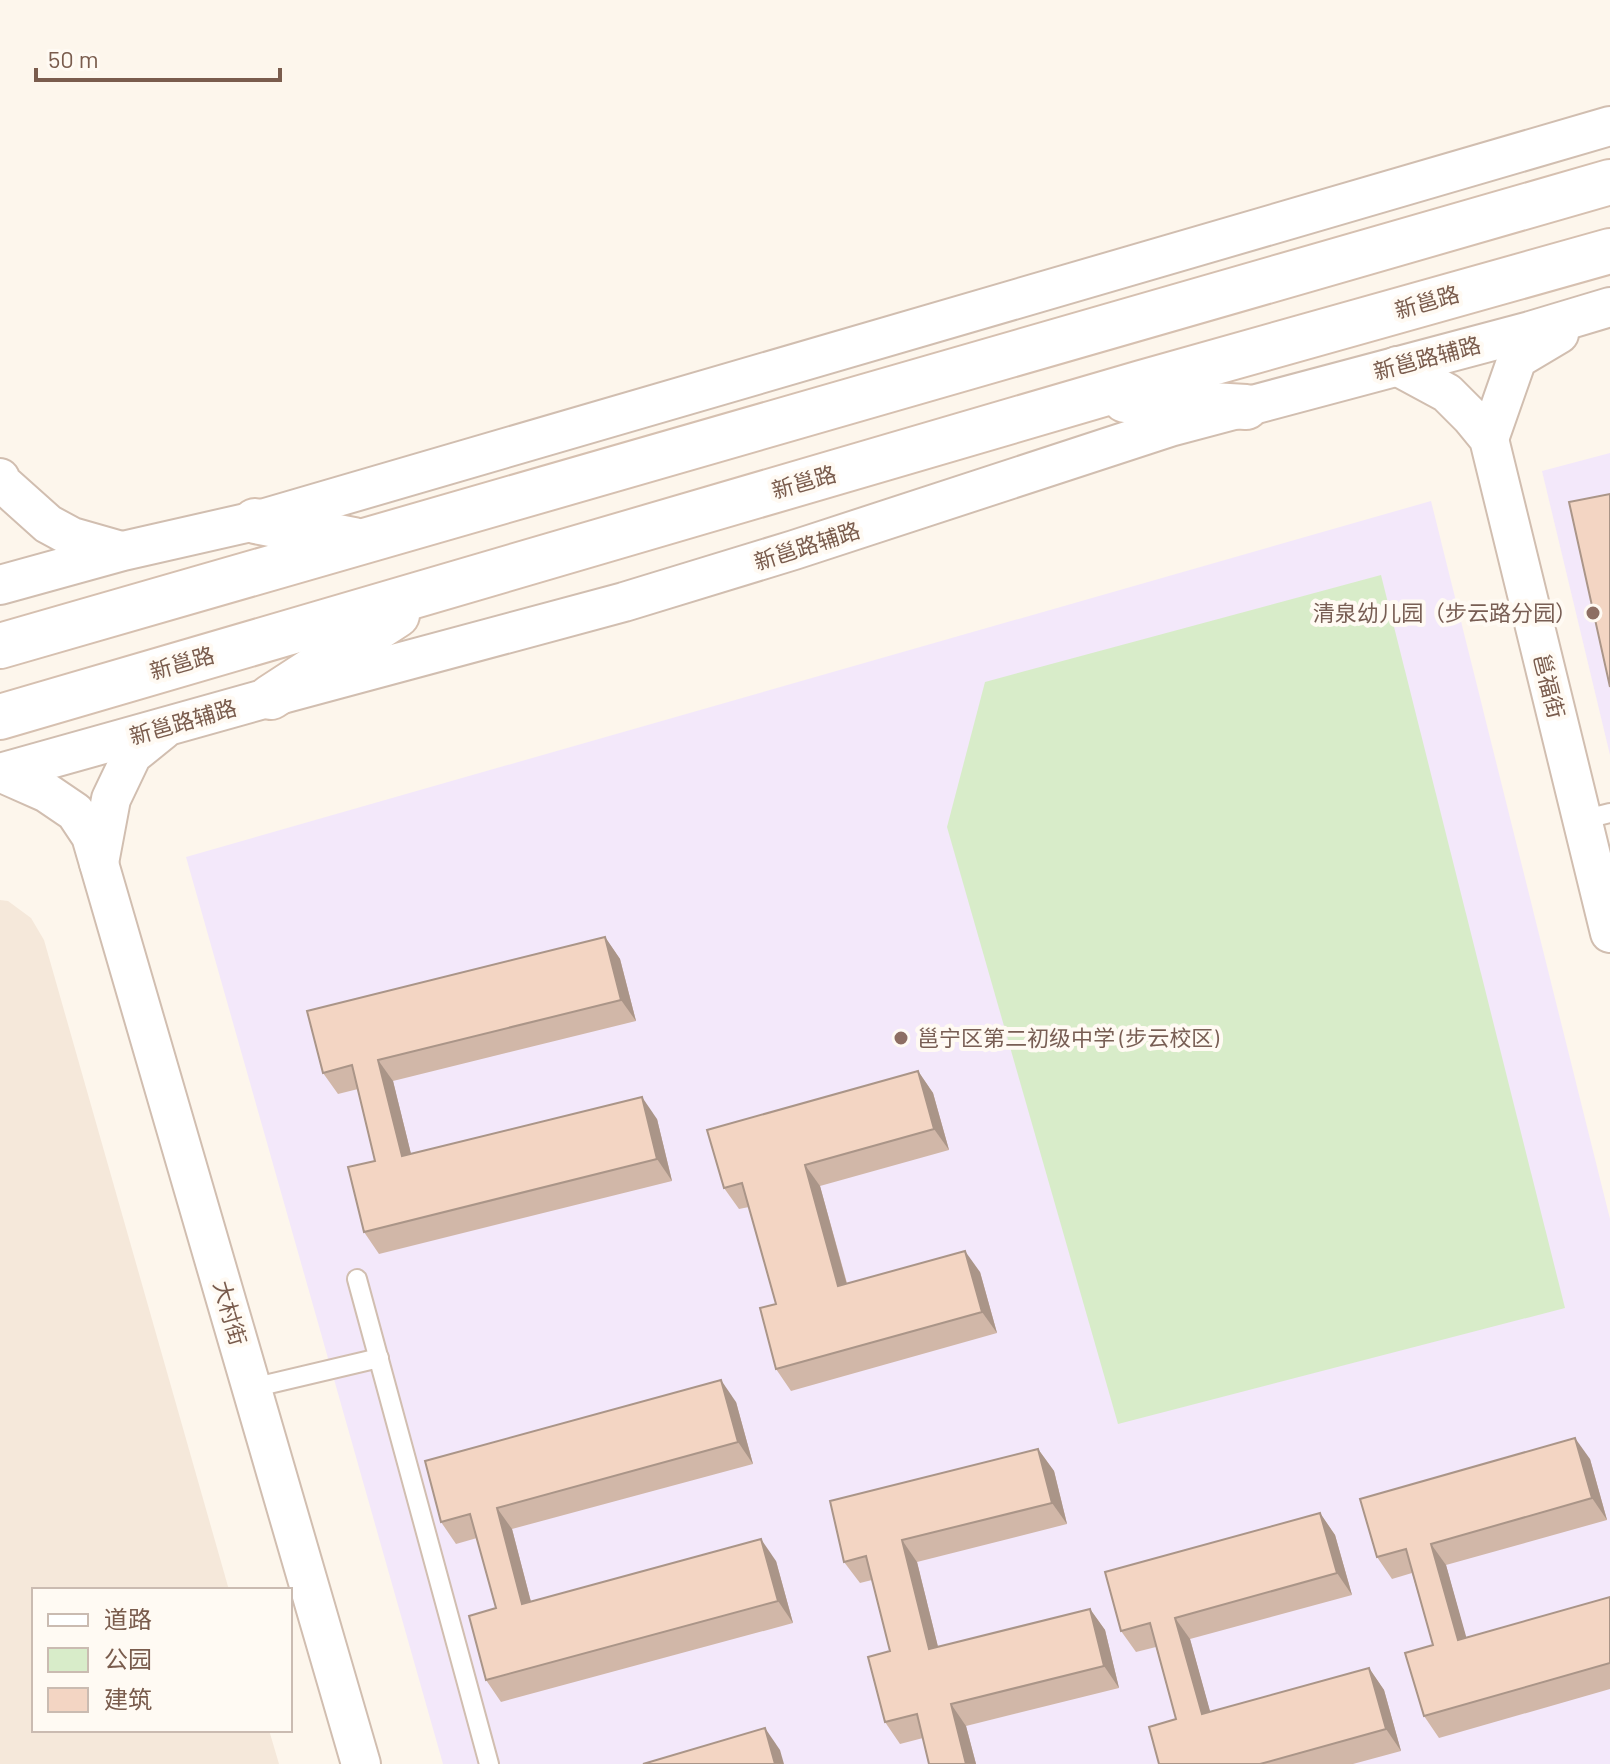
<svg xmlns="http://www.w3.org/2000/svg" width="1610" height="1764" font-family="Barlow,'Noto Sans SC',sans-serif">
<rect width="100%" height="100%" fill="#fdf6ec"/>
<path fill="#f5e8da" d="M0,900L8,901L31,918L44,940L229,1590H34V1730H269L279,1764H0Z"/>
<g fill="#f3e8fa">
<path d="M1610,453V755L1542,471Z"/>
<path d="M1431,501L1610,1219V1764H443L186,857Z"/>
</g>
<path fill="#d8ecc9" d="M1381,575L1565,1308L1118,1424L947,827L985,682Z"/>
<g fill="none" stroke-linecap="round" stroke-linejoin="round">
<defs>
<g id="lane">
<path d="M1582,820L1610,813"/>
<path d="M357,1279L489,1764"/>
<path d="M252,1388L379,1358"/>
</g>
<g id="street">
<path d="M1397,366L1447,393L1471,417L1489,439L1610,933"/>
<path d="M1489,439L1517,359L1559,334"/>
<path d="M0,478L1,482L48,524L72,537L121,551"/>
<path d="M0,585L123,551L255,521L1610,126"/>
<path d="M0,773L271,697L624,602L794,550L1170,427L1530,331L1610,307"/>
<path d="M2,773L47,793L75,812L91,836L361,1764"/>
<path d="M99,863L111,799L132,755L163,730"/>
</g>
<g id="secondary">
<path d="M1125,400L1246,407"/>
<path d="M255,521L354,540"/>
<path d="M0,646L1610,182"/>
<path d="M271,697L397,615"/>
<path d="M0,717L1141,383L1610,251"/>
</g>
</defs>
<use href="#lane" stroke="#d1beb0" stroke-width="22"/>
<use href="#street" stroke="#d1beb0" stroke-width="42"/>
<use href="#secondary" stroke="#d6c0b0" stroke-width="48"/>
<use href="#lane" stroke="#fff" stroke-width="18"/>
<use href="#street" stroke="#fff" stroke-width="38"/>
<use href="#secondary" stroke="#fff" stroke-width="44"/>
</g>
<g fill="#d1b7a8">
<path d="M605,937L620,959L636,1021L393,1081L411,1154L657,1119L672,1181L379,1254L364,1232L375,1161L358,1089L338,1094L323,1073Z"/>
<path d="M918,1071L933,1093L949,1150L820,1186L847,1283L980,1272L997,1333L791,1391L776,1369V1304L749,1207L739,1209L724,1188Z"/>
<path d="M736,1402L753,1464L512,1529L531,1602L776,1561L793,1623L501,1702L486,1680L496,1608L477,1538L456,1544L441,1522Z"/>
<path d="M1038,1449L1054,1471L1067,1524L917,1562L938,1647L1090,1609L1105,1630L1119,1688L966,1726L976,1764H929L923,1738L900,1744L885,1722L890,1651L872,1580L860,1583L844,1562Z"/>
<path d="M1590,1459L1607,1520L1446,1565L1466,1638L1610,1597V1689L1439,1738L1424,1716L1433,1645L1412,1573L1392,1579L1377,1557Z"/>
<path d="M1320,1513L1335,1535L1352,1595L1190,1639L1210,1712L1369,1668L1384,1690L1401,1751L1353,1764H1159L1176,1719L1156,1647L1136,1652L1121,1631Z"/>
</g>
<g fill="#aa9588">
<path d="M605,937L620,959L636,1021L621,1000Z"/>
<path d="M378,1060L393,1081L417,1178L402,1156Z"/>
<path d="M918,1071L933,1093L949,1150L934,1129Z"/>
<path d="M642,1097L657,1119L672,1181L657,1159Z"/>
<path d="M805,1165L820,1186L853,1307L838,1286Z"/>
<path d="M965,1251L980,1272L997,1333L982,1312Z"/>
<path d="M721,1380L736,1402L753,1464L738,1442Z"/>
<path d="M1575,1438L1590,1459L1607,1520L1592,1498Z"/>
<path d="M1038,1449L1054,1471L1067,1524L1052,1503Z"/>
<path d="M497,1508L512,1529L537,1625L522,1604Z"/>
<path d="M1320,1513L1335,1535L1352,1595L1337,1573Z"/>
<path d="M761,1539L776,1561L793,1623L778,1601Z"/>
<path d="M902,1540L917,1562L944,1671L929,1649Z"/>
<path d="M1431,1544L1446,1565L1473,1661L1458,1640Z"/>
<path d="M1090,1609L1105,1630L1119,1688L1104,1666Z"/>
<path d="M1175,1618L1190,1639L1217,1736L1202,1714Z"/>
<path d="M1369,1668L1384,1690L1401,1751L1386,1729Z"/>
<path d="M951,1704L966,1726L976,1764H966Z"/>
<path d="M765,1728L780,1750L784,1764H775Z"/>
</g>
<g fill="#f3d5c3" stroke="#aa9588" stroke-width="2">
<path d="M1610,494V687L1569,502Z"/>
<path d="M605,937L621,1000L378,1060L402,1156L642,1097L657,1159L364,1232L348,1167L375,1161L352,1065L323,1073L307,1011Z"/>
<path d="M918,1071L934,1129L805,1165L838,1286L965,1251L982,1312L776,1369L760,1308L776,1304L742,1183L724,1188L707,1130Z"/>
<path d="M721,1380L738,1442L497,1508L522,1604L761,1539L778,1601L486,1680L469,1616L496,1608L470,1514L441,1522L425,1461Z"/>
<path d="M1575,1438L1592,1498L1431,1544L1458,1640L1610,1597V1663L1424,1716L1405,1653L1433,1645L1406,1549L1377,1557L1360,1499Z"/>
<path d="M1038,1449L1052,1503L902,1540L929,1649L1090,1609L1104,1666L951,1704L966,1764H929L917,1714L885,1722L868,1657L890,1651L866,1556L844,1562L830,1501Z"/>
<path d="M1320,1513L1337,1573L1175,1618L1202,1714L1369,1668L1386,1729L1260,1764H1159L1149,1727L1176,1719L1150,1623L1121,1631L1105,1572Z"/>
<path d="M765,1728L775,1764H643Z"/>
</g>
<g fill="#8d6e63" stroke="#fffaf3" stroke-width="3">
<circle cx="1593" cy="613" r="8"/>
<circle cx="901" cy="1038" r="8"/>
</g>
<g text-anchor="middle" stroke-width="8" stroke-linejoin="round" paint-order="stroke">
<g font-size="22" fill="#7a5c4d" stroke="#fffaf3">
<text transform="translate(1427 302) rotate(-16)" y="8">新邕路</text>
<text transform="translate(1427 358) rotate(-15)" y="8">新邕路辅路</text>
<text transform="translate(804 482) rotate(-16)" y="8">新邕路</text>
<text transform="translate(807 546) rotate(-18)" y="8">新邕路辅路</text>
<text transform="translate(182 663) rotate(-16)" y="8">新邕路</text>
<text transform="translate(1549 686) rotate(76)" y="8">邕福街</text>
<text transform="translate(183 722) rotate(-16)" y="8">新邕路辅路</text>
<text transform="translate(230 1313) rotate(74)" y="8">大村街</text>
</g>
<g font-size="22" fill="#785e54" stroke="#fffaf3" text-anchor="end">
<text x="1577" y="621">清泉幼儿园（步云路分园）</text>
<text x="917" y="1046" text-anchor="start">邕宁区第二初级中学 (步云校区)</text>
</g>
</g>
<rect x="32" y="1588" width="260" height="144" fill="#fffaf3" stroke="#cabbb1" stroke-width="2"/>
<rect x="48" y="1614" width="40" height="12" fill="#ffffff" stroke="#cabbb1" stroke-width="2"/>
<text x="104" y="1628" font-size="24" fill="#7a5c4d">道路</text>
<rect x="48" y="1648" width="40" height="24" fill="#d8ecc9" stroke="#cabbb1" stroke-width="2"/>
<text x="104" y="1668" font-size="24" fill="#7a5c4d">公园</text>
<rect x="48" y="1688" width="40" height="24" fill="#f3d5c3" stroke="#cabbb1" stroke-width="2"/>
<text x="104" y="1708" font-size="24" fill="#7a5c4d">建筑</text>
<path d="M36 68v12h244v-12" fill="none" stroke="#7a5c4d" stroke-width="4"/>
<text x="48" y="68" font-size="24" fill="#7a5c4d" stroke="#fffaf3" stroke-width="6" paint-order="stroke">50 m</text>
</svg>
